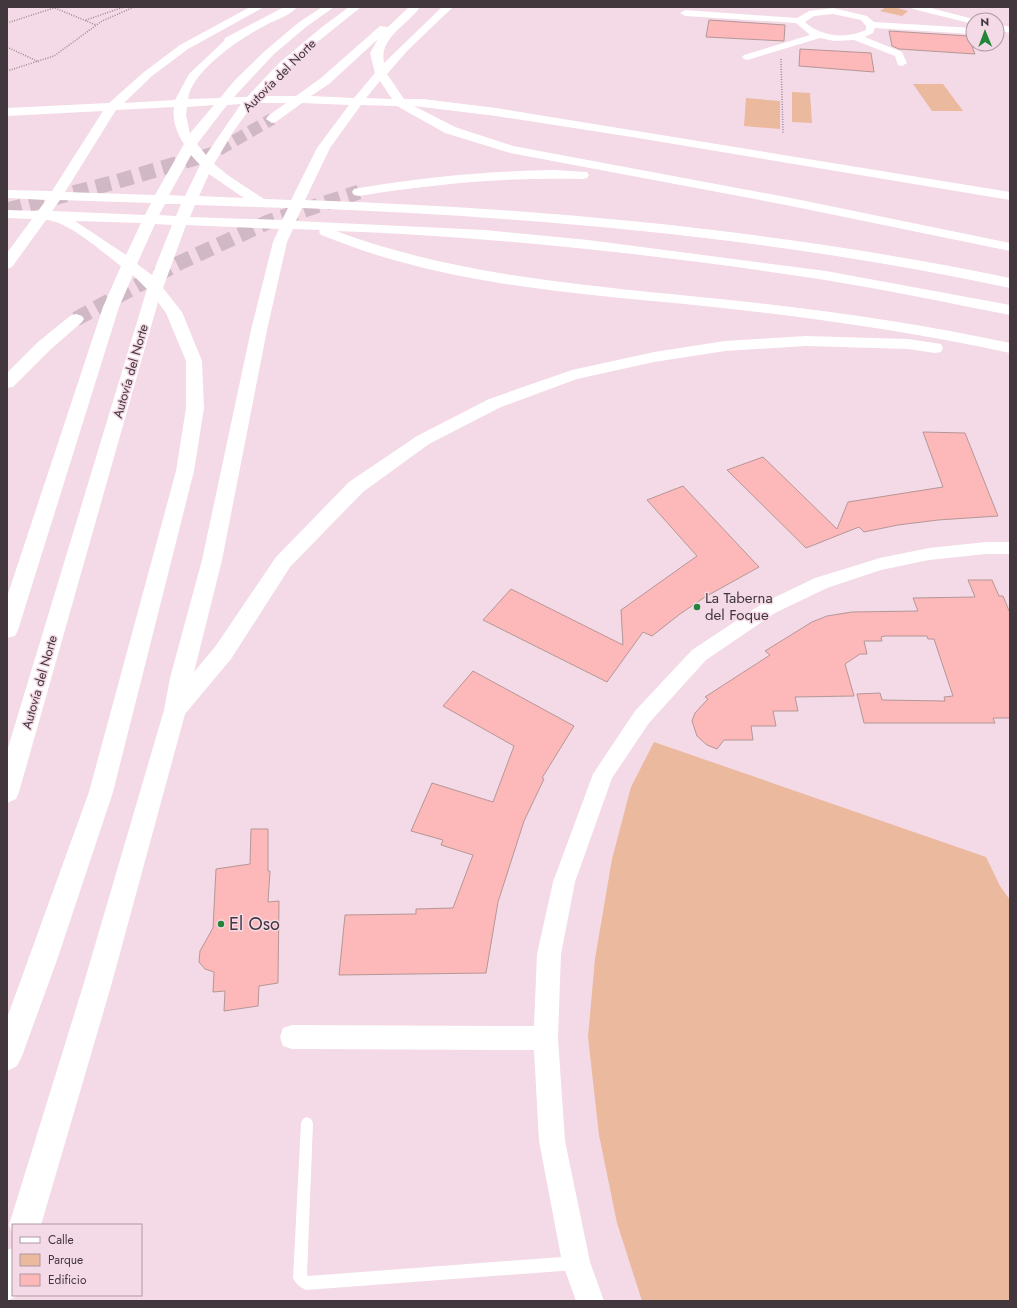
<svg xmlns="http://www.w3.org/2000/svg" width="1017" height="1308" font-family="Jost,sans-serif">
<rect width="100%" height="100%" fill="#f4d9e6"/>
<g fill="#ebb99d">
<path d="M886,7H894L908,11L902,16L880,11Z"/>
<path d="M913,84H943L963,111H932Z"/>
<path d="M792,92L810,93L812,123L792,122Z"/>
<path d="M746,98L780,101V129L744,126Z"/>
<path d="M654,742L986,857L1000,886L1010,900V1301H642L617,1223L599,1135L588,1037L595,959L612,859L631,787Z"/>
</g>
<g fill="#fdb8b9" stroke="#b59797">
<path d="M709,20L785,25L784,41L706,37Z"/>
<path d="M889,31L968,36L975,54L899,49L892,46Z"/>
<path d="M800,49L871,53L874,72L799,66Z"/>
<path d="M923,432L965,433L998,516L938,520L898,525L864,532L859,527L806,548L727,470L763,457L837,529L848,502L943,487Z"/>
<path d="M683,486L759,567L705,597L680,614L652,636L643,632L607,682L483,620L511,589L623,645L621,610L697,556L647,500Z"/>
<path d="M968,580H992L999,596H1003L1010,613V718H993L995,723H864L857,694L880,693L882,700L945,701L944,697L953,696L934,639H928L927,636H885L881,637L882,641H864L867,654H860L845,664L854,696L795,697L798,711H773L776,726H751L753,740H724L717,749L707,745L697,736L692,721L695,713L708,699L705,697L770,655L765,651L812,622L827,616L852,612L918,611L913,598L975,597Z"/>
<path d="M473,671L574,726L542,778L544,779L524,821L498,902L486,973L339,975L345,915L416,914V909L453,908L473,855L441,845L443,840L411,831L432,783L493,802L514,746L443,706Z"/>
<path d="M251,829H268V871H270L268,902L279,901L278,983L259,986L258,1006L224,1011L225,991L213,992L214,972L205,969L199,962L200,951L213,928L216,869L250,864Z"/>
</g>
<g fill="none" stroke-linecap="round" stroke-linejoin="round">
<path stroke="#d0b9c4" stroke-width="12" stroke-dasharray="12 6" stroke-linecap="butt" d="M202,156L215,152L272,119"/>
<g stroke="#d0b9c4" stroke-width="15" stroke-dasharray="15 8" stroke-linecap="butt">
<path d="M7,210L112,183L206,155"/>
<path d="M76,319L177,264L268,222L359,192"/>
</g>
<g stroke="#9d8a93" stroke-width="1.5" stroke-dasharray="1 1.5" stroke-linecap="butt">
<path d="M55,8L96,25"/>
<path d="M86,20L124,7"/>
<path d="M7,23L57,7"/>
<path d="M7,47L39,62"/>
<path d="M781,59L783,133"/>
<path d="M7,71L54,56L102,21L134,7"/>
</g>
<path fill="#fff" fill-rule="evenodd" d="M307,1117L311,1119L313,1123L307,1275L308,1276L575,1256L580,1258L582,1263L580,1268L575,1270L306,1290C300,1287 296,1284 293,1278L301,1123L303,1119Z"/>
<g fill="#fff" fill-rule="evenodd">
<path d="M911,7H927L977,20H973V24L913,9Z"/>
<path d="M833,8L867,16L874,22L973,28V34L875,28L873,33L865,37L902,52L907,63L902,66L898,65L895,56L854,40L834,41L820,38L747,60L744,59L742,57L744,55L810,35L796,23L685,16L680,13L685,10L797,18L809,11ZM833,14L861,20L866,26V30C846,39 821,37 805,22L814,16Z"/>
<path d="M997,24L1010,27V33L997,30Z"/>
<path d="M986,542H1010V554H986L929,560L881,570L827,588L775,613L706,660L649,723L612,778L575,882L561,954L558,1038L565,1141L590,1262L604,1301H576L562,1262L539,1141L534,1050L292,1049L283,1046L280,1037L283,1028L292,1025L534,1026L537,954L553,882L593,774L635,711L692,650L763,603L815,578L880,558L929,548Z"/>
</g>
<g fill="#fff" fill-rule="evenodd">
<path d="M250,7H264L188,49L152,76L124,103L175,100L189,74L224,41L225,38L284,7H297C291,15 275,20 266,25C242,37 191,71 188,99L220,98L235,80L266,50L298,23L322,7H334L306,27L274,54L234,97H247L278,64L322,27L349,7H361L300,56L261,96H296L321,78L380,26L388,27L409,7H420C407,26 379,37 384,63L442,7H453L408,50L387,74L404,99H423L496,108L1010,192V200L638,138L496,116L414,106L455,127L513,146L786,197L1010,243V251L786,205L510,153L445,133L397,106L361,105L330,148L305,200C542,208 778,230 1010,278V288C777,238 539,217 302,208L296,221L485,230L588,240L826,271L1010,305V315C949,303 887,290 825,280C663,255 500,237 336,231C454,275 576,284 700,297C805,307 908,321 1010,343V353C909,331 807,317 704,306C603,296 499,289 401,262C374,255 347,245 321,235L319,232L320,230L293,229L287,242L267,330L222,560L194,672L215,647L276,557L349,482L417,436L489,399L572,370L654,352L725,341L806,336L908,339L941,344L943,348L941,352L935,353L908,349L806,346L725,351L654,362L577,379L501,407L429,444L363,492L290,567L231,659L185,714L111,986L41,1225H13V1235L9,1225L83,986L164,710L170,678L202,560L251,330L273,242L279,229L186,225L163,288L182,312L202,361L204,408L194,471L113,792L57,960L22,1056L17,1066L7,1071V1018L89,792L176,471L186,408V361L166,313L158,302L19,792L16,799L7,803V751L147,289L133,275L119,307L18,630L15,636L7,638V597L103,307L121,266C102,252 68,221 46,220L12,267L7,269V253L32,219L7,218V210L38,211L46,200L7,198V190L52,191L103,111L7,116V108L109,103L144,72L180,45ZM378,39L370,53L375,73L354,98L311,96L329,84ZM380,81L392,99L366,98ZM254,103H286L268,116L266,119L272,123L276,122L302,103L349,105L317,148L291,200L264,199L229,176L214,164L233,132ZM241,104L206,155L197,144L227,105ZM214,105L191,132L190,134L186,115L187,107ZM174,107C172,121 177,133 184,144L155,195L65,192L116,110ZM191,155L200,165L185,196L169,195ZM209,174L244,198L199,196ZM60,200L151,203L145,215L52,211ZM165,204H181L176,216L159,215ZM195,205L288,208L282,220L190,217ZM75,221L141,223L126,255ZM155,224L172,225L152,275L137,264Z"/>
<path d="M554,170L587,172L589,175L587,178L582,179C507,177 433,184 359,196L354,195L352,192L354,189L359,188C424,177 488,171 554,170Z"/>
<path d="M76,314L82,316L84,319L82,322L50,350L13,387L7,388V373L38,342L70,316Z"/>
<path d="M13,1248V1295H19L7,1301V1250Z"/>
</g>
</g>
<g fill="#228539" stroke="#f4d9e6" stroke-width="1.5">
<circle cx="697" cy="607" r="4"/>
<circle cx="221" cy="924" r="4"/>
</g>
<g text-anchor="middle" stroke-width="3" stroke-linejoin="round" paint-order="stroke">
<g font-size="13" fill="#42373d" stroke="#f4d9e6">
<text transform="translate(279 75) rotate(-45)" y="5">Autovía del Norte</text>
<text transform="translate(130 371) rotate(-74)" y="5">Autovía del Norte</text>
<text transform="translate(39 682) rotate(-74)" y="5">Autovía del Norte</text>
</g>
<g font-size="15" fill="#42373d" stroke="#f4d9e6" text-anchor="start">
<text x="705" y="603">La Taberna<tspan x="705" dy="17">del Foque</tspan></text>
</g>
<g font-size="18" fill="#42373d" stroke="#f4d9e6" text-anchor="start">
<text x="229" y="930">El Oso</text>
</g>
</g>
<rect width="1017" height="1308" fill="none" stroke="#42373d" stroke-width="16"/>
<rect x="12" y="1224" width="130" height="72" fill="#f4d9e6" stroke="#ad98a2"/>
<rect x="20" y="1237" width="20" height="6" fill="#ffffff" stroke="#ad98a2"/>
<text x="48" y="1244" font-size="12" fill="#42373d">Calle</text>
<rect x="20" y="1254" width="20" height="12" fill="#ebb99d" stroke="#ad98a2"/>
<text x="48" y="1264" font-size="12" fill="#42373d">Parque</text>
<rect x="20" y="1274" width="20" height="12" fill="#fdb8b9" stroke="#ad98a2"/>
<text x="48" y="1284" font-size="12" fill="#42373d">Edificio</text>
<g transform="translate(985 32) rotate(359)"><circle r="19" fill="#f4d9e6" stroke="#ad98a2"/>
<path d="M0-3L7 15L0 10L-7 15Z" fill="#228539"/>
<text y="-6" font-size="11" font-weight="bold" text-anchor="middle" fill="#42373d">N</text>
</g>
</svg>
